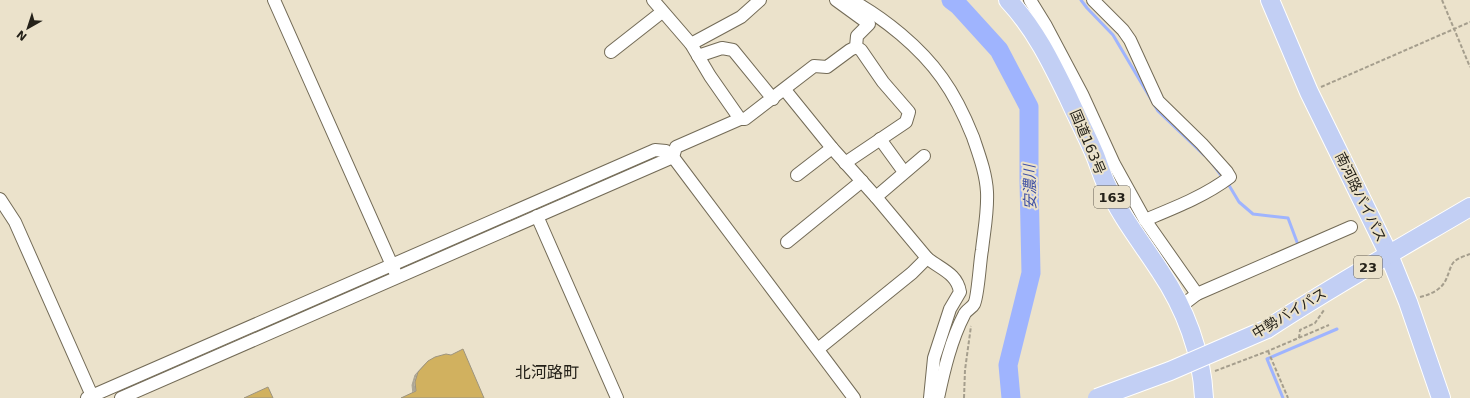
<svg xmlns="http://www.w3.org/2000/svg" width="1470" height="398" font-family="'DejaVu Sans','Noto Sans JP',sans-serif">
<defs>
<filter id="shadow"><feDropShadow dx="-3" dy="3" stdDeviation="0" flood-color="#0004"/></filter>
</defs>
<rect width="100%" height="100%" fill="#ebe2cb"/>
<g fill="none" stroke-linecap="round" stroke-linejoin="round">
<g stroke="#9fb4fe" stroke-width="3">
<path d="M1081,0L1087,8L1113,35L1158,111L1204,155"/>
<path d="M1212,163L1223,178"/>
<path d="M1227,182L1239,202L1253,214L1288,218L1297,242"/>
<path d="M1283,398L1267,359L1337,329"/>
</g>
<path stroke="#9fb4fe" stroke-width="19" d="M951,0L959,6L999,50L1029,107V180L1031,273L1008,365L1011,398"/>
</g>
<g fill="#d1b15f" stroke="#9d947f" filter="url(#shadow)">
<path d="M463,349L484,398H401L416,391L415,382L418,372L428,361L435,357L446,354L451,355Z"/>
<path d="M268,387L273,398H244Z"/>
</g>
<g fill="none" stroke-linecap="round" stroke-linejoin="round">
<defs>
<g id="minor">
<path d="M274,0L395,272"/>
<path d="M653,0L691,44L710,76L740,119"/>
<path d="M851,0C884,18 920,47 942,78C955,96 965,117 973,137C979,155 986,173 987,192C988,212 984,231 982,250C980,259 978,298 974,304C972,308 966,310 964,315C951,340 944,370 938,398"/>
<path d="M1030,0L1046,26L1082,94L1114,164L1145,220L1197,294"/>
<path d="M1093,0L1123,30L1130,40L1158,101L1202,144L1227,172L1230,177C1205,196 1174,208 1145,220"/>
<path d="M691,44L741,17L760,0"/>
<path d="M611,52L662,12"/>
<path d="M698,56L722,48L733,50L773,99"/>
<path d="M785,90L832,148L876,197L927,258C940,269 957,273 960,292L950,309L934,358L930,398"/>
<path d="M880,139L904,172"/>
<path d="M845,163L906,122L909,112L883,82L861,50L856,47"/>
<path d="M797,175L832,148"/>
<path d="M876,197L924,156"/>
<path d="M0,199L15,222L93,398"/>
<path d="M537,216L617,398"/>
<path d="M787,242L862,181"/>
<path d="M1180,307L1197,294L1351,227"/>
<path d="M818,349L912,273L927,258"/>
<path d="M87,398L655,150L666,151L673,157L854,398"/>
<path d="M121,398L673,157L676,147L740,119H745L814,66L827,67L850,50L856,47L857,36L869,24L836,0"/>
</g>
<g id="highway">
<path d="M1008,0C1035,29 1051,62 1068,97C1077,117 1087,136 1095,155C1099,165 1102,176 1107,186C1121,217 1142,243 1160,271C1185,308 1202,353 1204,398"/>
<path d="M1270,0L1309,92L1389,255L1408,302L1441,398"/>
<path d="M1267,329C1333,286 1402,247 1470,207"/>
</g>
</defs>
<use href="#minor" stroke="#736b57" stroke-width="14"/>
<use href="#highway" stroke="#fff" stroke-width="20"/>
<g stroke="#a59e8d" stroke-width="2" stroke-dasharray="4 2" stroke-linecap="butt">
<path d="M1442,0L1470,67"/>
<path d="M1321,87L1470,22"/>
<path d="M1420,297C1432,294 1443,289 1447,277C1449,273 1450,267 1453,263C1457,258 1465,256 1470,254"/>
<path d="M1299,338L1300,330L1315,323L1324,310"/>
<path d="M1268,351L1288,398"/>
<path d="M1215,371L1268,351L1329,325"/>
<path d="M964,398L965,370L971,326"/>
</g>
<use href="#minor" stroke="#fff" stroke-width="12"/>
<use href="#highway" stroke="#c2cff4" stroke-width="18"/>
<defs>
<path id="highway-bridge" d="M1097,398L1170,371L1267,329"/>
</defs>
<use href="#highway-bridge" stroke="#fff" stroke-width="20" stroke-linecap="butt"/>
<use href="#highway-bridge" stroke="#c2cff4" stroke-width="18"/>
</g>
<g text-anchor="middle" stroke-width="4" stroke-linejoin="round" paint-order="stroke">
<g fill="#ebe2cb" stroke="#605b4e" stroke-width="1">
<rect x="1094" y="186" width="36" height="22" rx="3"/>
<rect x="1354" y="256" width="28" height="22" rx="3"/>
</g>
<g font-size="13" font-weight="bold" fill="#242119">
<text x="1112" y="202">163</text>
<text x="1368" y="272">23</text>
</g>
<g font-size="14" fill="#242119" stroke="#ebe2cb">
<text transform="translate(1088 142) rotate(67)" y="5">国道163号</text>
<text transform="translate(1361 197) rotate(64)" y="5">南河路バイパス</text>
<text transform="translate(1289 313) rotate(-31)" y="5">中勢バイパス</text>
</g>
<g font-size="15" font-style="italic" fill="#3d4fa4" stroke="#ebe2cb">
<text transform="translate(1030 187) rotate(-91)" y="5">安濃川</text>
</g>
<g font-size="16" fill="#242119" stroke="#ebe2cb">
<text x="547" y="378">北河路町</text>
</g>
</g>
<g transform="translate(28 28) rotate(219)" stroke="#ebe2cb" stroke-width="3" paint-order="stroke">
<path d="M0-3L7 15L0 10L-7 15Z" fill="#242119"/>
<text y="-6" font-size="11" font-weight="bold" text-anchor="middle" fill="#242119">N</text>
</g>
</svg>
